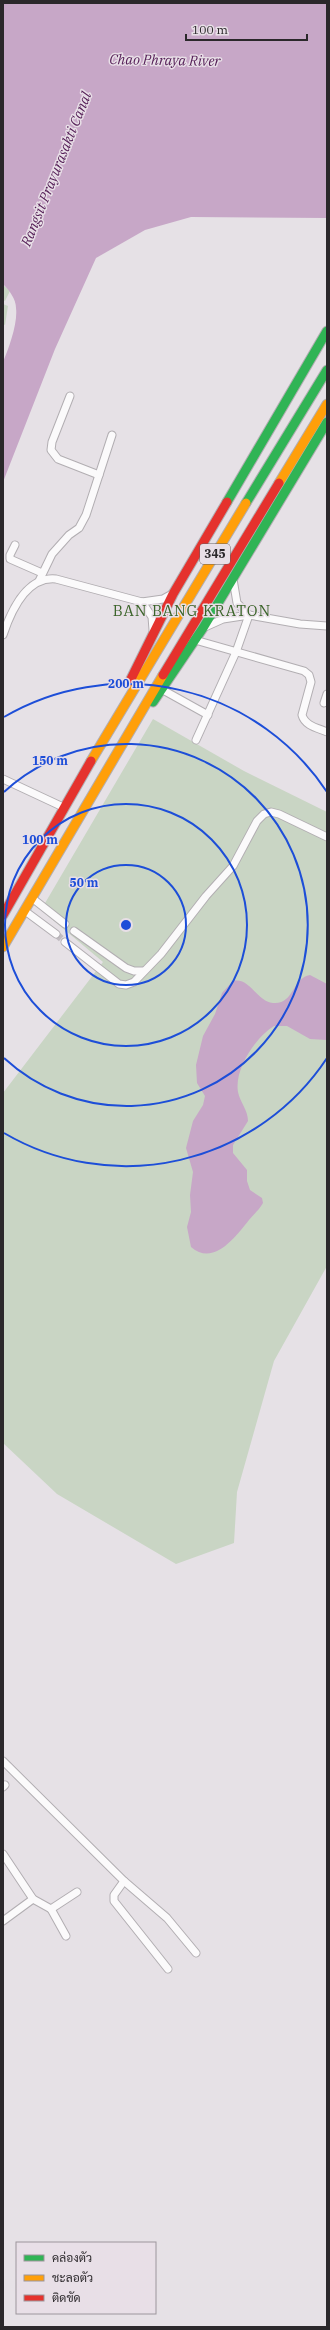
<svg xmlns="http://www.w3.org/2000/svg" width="330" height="2330" font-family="'IBM Plex Serif',Sarabun,serif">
<rect width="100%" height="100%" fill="#e6e1e6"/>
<g fill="#c9d5c4">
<path d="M3,285L10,291L5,301L3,300Z"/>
<path d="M3,304L8,306L5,325L3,324Z"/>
<path d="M153,719L244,771L327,812V1266L274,1361L237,1492L234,1543L176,1564L57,1494L3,1443V1093L103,962L41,910Z"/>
</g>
<g fill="#c7a7c7">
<path d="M3,3H327V218L191,217L145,230L96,258L55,349L3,482V362C9,348 18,323 16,308C16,299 9,290 3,284Z"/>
<path d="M310,975L327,984V1040L310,1039L287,1026H274C256,1037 234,1069 238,1092C240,1102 248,1110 248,1121L233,1145V1153L247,1170V1181L250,1190L262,1198L263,1203C259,1210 254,1214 249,1220C236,1236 214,1267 191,1247L187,1227L191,1212L190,1195L193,1172L186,1148L193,1121L203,1105L205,1096L197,1083L196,1065L203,1036L215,1014L222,993L233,981C250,977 256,1001 273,1003C294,1005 292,978 310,975Z"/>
</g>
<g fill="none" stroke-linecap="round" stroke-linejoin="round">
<path stroke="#c1bcc1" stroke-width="7" stroke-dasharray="7 3.5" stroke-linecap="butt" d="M56,934L65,942"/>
<defs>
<g id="street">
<path d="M70,396L52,442L51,450L58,459L99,475"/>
<path d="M15,545L10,555V559L42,573"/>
<path d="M233,579L237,603L249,615"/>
<path d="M39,581L52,554L69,535L79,528L86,515L112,435"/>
<path d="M142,602L152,617L153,630"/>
<path d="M203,628L223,619L249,615L300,624L327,626"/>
<path d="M3,635C11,611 26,576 56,579L142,602L163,599L172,594"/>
<path d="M195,640L304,671L309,675L311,682L302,715C305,726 318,728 327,732"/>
<path d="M163,690L208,715"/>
<path d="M324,703L327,694"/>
<path d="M196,740L236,652L249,615"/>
<path d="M3,779L63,807"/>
<path d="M32,898L65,924"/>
<path d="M25,911L56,934"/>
<path d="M74,931L126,968L134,971H143"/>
<path d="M65,942L119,984L126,985L134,982L161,954L206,896L233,866L257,821L264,814L271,812L279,814L327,837"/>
<path d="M3,1761L124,1881L167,1918L196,1953"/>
<path d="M3,1787L5,1785"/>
<path d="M3,1854L33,1899L51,1909L77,1892"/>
<path d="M124,1881L114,1895V1901L168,1969"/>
<path d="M51,1909L66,1936"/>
<path d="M3,1921L33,1899"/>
</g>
<g id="fast">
<path d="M227,502L327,331"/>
<path d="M246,503L327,370"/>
<path d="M153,702L203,628L327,422"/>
</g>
<g id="slow">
<path d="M279,483L327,404"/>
<path d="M91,761L246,503"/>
<path d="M3,947L163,675"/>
</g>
<g id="jam">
<path d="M163,675L279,483"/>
<path d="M130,681L173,594L227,502"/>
<path d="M3,915L91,761"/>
</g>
</defs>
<use href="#street" stroke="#b2aeb2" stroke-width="9"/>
<use href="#fast" stroke="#b2aeb2" stroke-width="11"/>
<use href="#slow" stroke="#b2aeb2" stroke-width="11"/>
<use href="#jam" stroke="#b2aeb2" stroke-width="11"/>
<use href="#street" stroke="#fbfafb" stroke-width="7"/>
<use href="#fast" stroke="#30b455" stroke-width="9"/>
<use href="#slow" stroke="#ff9f0a" stroke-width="9"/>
<use href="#jam" stroke="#e5322d" stroke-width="9"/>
</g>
<g fill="none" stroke="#1d4ed8" stroke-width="2">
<circle cx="126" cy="925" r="60"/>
<circle cx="126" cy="925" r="121"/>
<path d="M4 792A181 181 0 1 1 4 1058"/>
<path d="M327 1058A241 241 0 0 1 4 1133M4 717A241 241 0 0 1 327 792"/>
</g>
<g text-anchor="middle" stroke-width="3" stroke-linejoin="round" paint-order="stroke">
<rect fill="#e8dfe7" stroke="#645f63" stroke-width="1" x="200" y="544" width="30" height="20" rx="3"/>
<g font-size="12" font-weight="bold" fill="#2b282b">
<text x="215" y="558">345</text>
</g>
<g font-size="14" font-style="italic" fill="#562058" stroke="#e8dfe7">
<text transform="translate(165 60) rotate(1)" y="5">Chao Phraya River</text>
<text transform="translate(56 169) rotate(-68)" y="5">Rangsit Prayurasakti Canal</text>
</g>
<g font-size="15" letter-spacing="1" fill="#3a6429" stroke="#e8dfe7">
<text x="192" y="616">BAN BANG KRATON</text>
</g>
</g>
<circle cx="126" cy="925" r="6" fill="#1d4ed8" stroke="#e8dfe7" stroke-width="2"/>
<g font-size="12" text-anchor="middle" font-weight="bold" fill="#1d4ed8" stroke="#e8dfe7" stroke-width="3" stroke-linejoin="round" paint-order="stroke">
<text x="126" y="688">200 m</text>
<text x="50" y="765">150 m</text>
<text x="40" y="844">100 m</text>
<text x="84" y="887">50 m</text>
</g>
<rect width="330" height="2330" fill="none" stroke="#2b282b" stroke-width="8"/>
<rect x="16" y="2242" width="140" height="72" fill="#e8dfe7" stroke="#9c969c"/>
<rect x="24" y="2255" width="20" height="6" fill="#30b455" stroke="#9c969c"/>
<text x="52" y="2262" font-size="12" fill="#2b282b">คล่องตัว</text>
<rect x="24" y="2275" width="20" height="6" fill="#ff9f0a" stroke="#9c969c"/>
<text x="52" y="2282" font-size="12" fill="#2b282b">ชะลอตัว</text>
<rect x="24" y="2295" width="20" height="6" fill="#e5322d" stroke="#9c969c"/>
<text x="52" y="2302" font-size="12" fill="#2b282b">ติดขัด</text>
<path d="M186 34v6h121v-6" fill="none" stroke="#2b282b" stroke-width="2"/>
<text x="192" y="34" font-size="12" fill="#2b282b" stroke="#e8dfe7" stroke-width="3" paint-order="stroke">100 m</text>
</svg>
